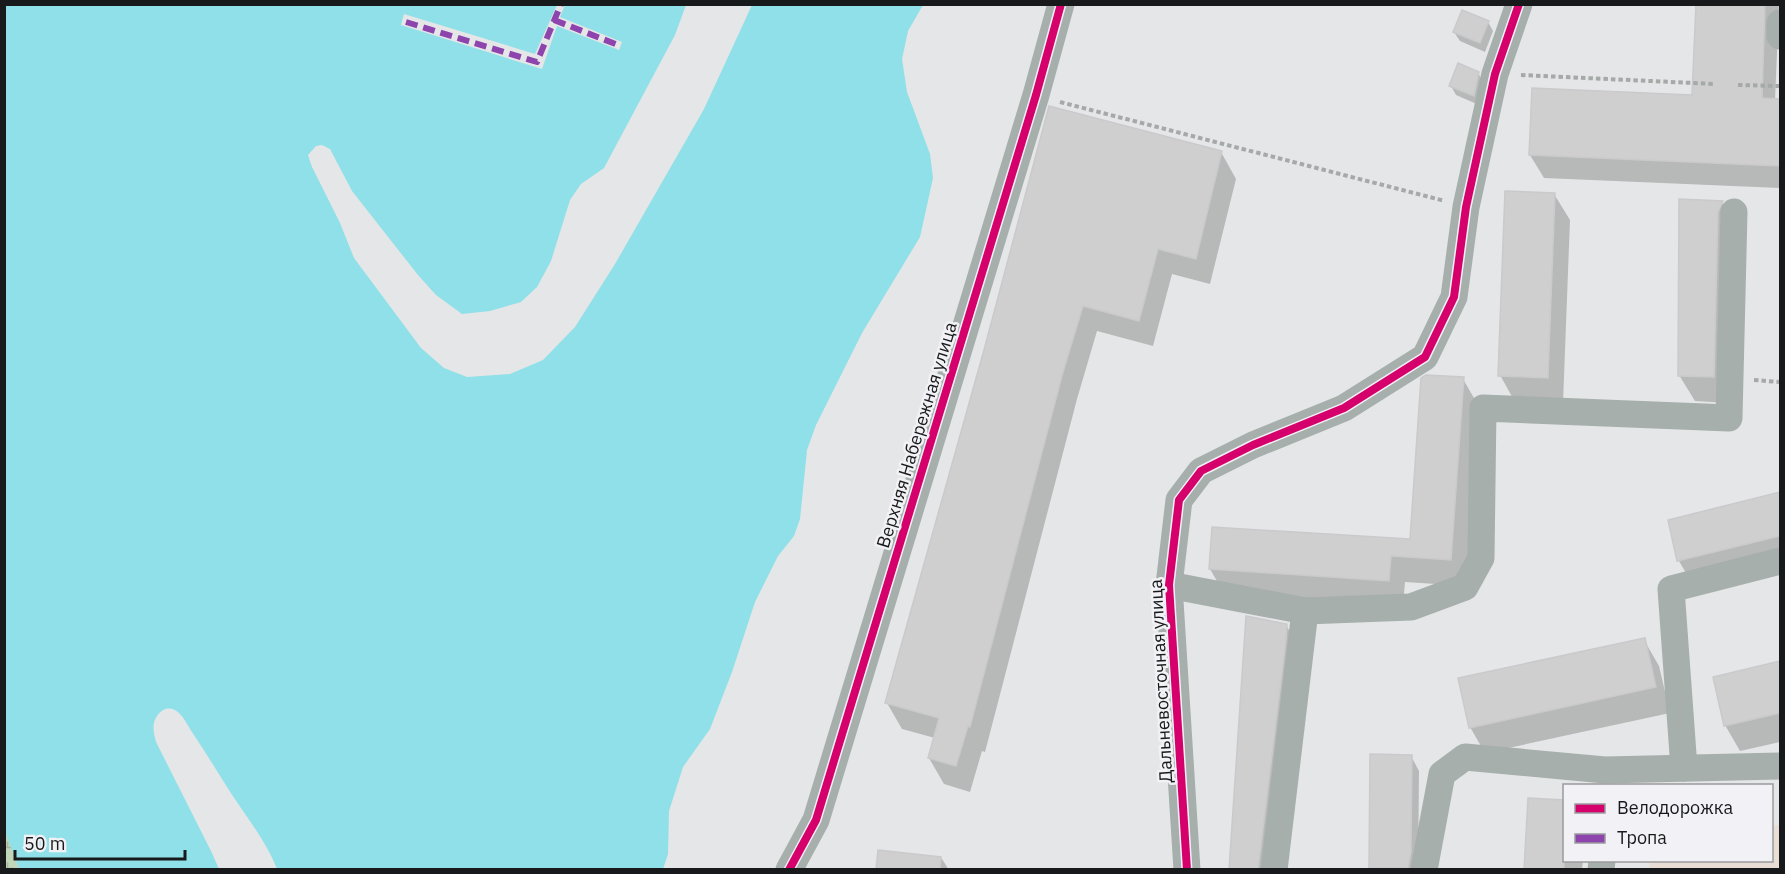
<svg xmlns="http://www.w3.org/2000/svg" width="1785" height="874" font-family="'IBM Plex Sans',sans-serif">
<defs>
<pattern id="wetland-marsh" width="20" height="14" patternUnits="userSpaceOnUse" patternTransform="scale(1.5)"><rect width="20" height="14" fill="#c1d5b8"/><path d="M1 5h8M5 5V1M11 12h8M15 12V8" fill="none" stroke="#a5b69e"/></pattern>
</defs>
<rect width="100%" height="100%" fill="#e5e6e7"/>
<path fill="#e8ded6" d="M1780,825V869H1650L1649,861L1772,860V826Z"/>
<path fill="url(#wetland-marsh)" d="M5,829L19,869H5Z"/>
<path fill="#8fe0e8" d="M4,5H686L675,35L604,168L581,184L570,200L551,261L537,287L521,302L490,311L462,314L436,295L418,275L352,191L330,149L322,145L316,146L308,155L312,167L340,223L354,258L421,348L444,368L467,377L510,374L543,360L575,327L615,264L704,109L752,5H923L908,31L902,59L907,92L930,154L933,178L920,237L862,333L816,425L807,450L800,519L794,536L778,556L755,602L732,672L710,729L683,767L669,811L668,854L663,869H277C266,840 244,814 227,787C215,768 203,748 190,729C187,724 184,718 180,714C172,706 163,707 157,716C151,725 154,733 156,742L211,851L219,869H19L4,829Z"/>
<path fill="#e5e6e7" d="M557,5H565L560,17L622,42L619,50L557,26L542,69L401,25L404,14L535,54Z"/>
<g fill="#0003">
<path d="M1697,4H1779L1775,100H1780V188L1544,178L1530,155L1694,96Z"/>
<path d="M1488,22L1493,31L1485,52L1460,41L1454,32Z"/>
<path d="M1478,73L1484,83L1479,105L1456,95L1451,86Z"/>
<path d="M1221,152L1236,179L1210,284L1172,274L1153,346L1097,331L1077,399L985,752L982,751L970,792L944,784L929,758L935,738L902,729L887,703L985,351Z"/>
<path d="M1554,194L1570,220L1563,403L1515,402L1500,375Z"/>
<path d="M1681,200L1722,203L1737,229L1729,403L1695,401L1679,375Z"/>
<path d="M1463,379L1478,405L1466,586L1405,582L1403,606L1225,595L1210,569L1411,541Z"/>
<path d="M1780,494V566L1694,587L1679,561L1669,521Z"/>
<path d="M1286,625L1301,651L1276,870H1231Z"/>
<path d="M1644,640L1659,666L1670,713L1485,753L1470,727Z"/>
<path d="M1780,663V742L1740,751L1725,725L1714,678Z"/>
<path d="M1411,756L1419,771L1418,870H1372L1371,867Z"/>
<path d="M1529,799L1564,801V860H1583L1582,870H1525Z"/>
<path d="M880,852L942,859L949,870H878Z"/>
</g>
<g fill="#cfcfd0" stroke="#cac9cb" stroke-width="1.5">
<path d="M1696,4H1765L1762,98L1780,99V166L1529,155L1532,88L1692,95Z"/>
<path d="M1462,10L1489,21L1480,43L1453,32Z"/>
<path d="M1458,63L1479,72L1474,96L1449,86Z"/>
<path d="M1049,106L1222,151L1196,259L1158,249L1139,321L1083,306L1063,372L970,727L968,726L956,766L928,758L939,718L885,703L984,350Z"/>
<path d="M1505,191L1555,193L1548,378L1498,376Z"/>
<path d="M1679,199L1723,201L1718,212L1714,377L1678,376Z"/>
<path d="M1426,375L1464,377L1451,560L1391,556L1389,581L1209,569L1212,527L1410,539L1421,378Z"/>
<path d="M1780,492V536L1677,561L1668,520Z"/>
<path d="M1246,616L1287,624L1286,640L1258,870H1229Z"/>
<path d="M1645,638L1656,687L1469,728L1458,678Z"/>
<path d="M1780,661V713L1724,726L1713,677Z"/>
<path d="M1370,754L1412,755L1411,852L1408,868H1369Z"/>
<path d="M1528,798L1564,800V870H1524Z"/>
<path d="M878,850L941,857L940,870H876Z"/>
</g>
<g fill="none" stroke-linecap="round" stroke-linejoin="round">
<g stroke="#a5aaa8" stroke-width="4" stroke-dasharray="4.5 3" stroke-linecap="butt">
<path d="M1521,75L1715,84"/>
<path d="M1738,85L1780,86"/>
<path d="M1060,102L1445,201"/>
<path d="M1754,380L1780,382"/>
</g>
<g stroke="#a6afab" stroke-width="27">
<path d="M1780,36V23"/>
<path d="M1169,585L1305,611L1411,607L1465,587L1481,558L1483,408L1729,418L1734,212"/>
<path d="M1684,768L1671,589L1780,561"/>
<path d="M789,870L816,820L1036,95L1061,4"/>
<path d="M1187,870L1169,585L1179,500L1201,471L1253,445L1344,408L1425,357L1454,297L1466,207L1495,74L1519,4"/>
<path d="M1274,870L1305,611"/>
<path d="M1424,870L1442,774L1465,757L1605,770L1780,766"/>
<path d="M1601,870L1602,860"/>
</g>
<g stroke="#8e44ad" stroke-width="6" stroke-dasharray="12 6" stroke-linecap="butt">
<path d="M554,20L618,45"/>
<path d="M406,22L537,62L561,4"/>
</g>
<defs>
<g id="cycleway">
<path d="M789,870L816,820L1036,95L1061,4"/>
<path d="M1187,870L1169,585L1179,500L1201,471L1253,445L1344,408L1425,357L1454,297L1466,207L1495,74L1519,4"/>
</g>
</defs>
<use href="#cycleway" stroke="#f2f2f6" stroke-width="11"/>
<use href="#cycleway" stroke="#d6006c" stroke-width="8"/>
</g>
<g text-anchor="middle" stroke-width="5" stroke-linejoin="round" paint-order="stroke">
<g font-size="18" fill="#18191a" stroke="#f2f2f6">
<text transform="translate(917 435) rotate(-73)" y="6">Верхняя Набережная улица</text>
<text transform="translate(1161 681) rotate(-93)" y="6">Дальневосточная улица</text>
</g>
</g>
<rect width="1785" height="874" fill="none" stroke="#18191a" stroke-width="12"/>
<rect x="1563" y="784" width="210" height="78" fill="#f2f2f6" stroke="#9b9b9e" stroke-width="1.5"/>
<rect x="1575" y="804" width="30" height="9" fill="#d6006c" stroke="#9b9b9e" stroke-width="1.5"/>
<text x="1617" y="814" font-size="18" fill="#18191a">Велодорожка</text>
<rect x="1575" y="834" width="30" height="9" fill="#8e44ad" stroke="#9b9b9e" stroke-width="1.5"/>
<text x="1617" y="844" font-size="18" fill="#18191a">Тропа</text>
<path d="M15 850v9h170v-9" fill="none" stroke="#18191a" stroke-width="3"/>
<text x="24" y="850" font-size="18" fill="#18191a" stroke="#f2f2f6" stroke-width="4.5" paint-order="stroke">50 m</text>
</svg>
